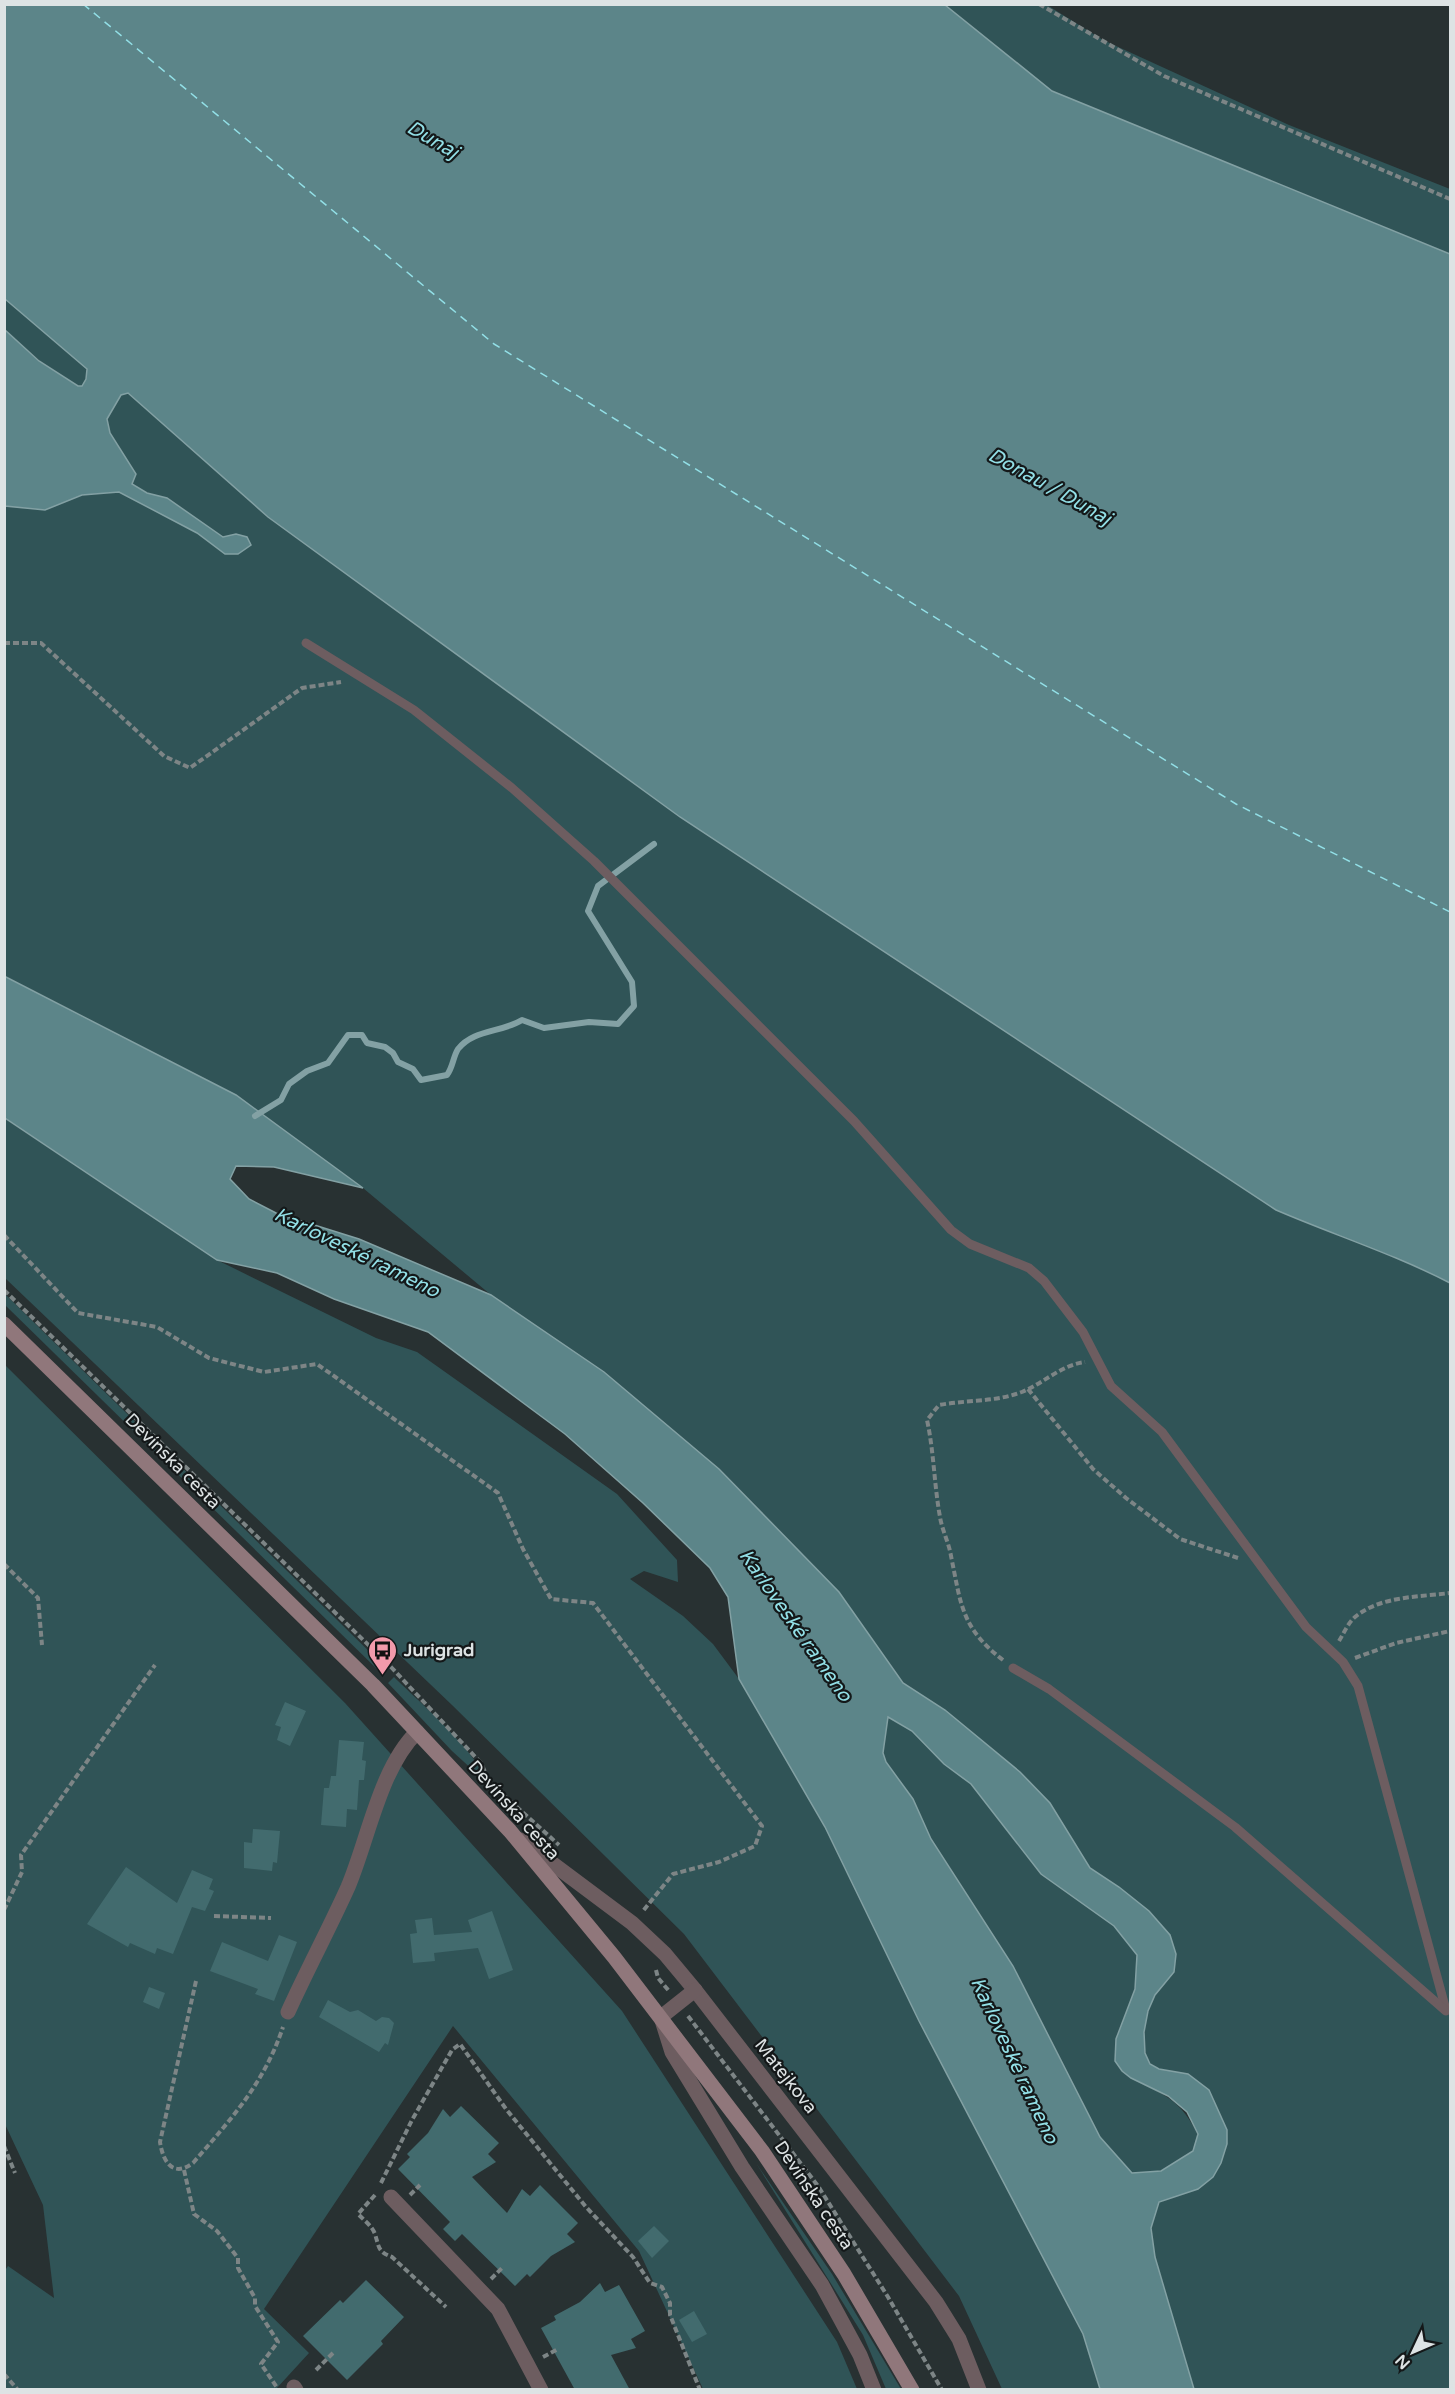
<svg xmlns="http://www.w3.org/2000/svg" width="1455" height="2394" font-family="'Varela Round',sans-serif">
<rect width="100%" height="100%" fill="#283132"/>
<g fill="#305457">
<path d="M945,5H1047L1103,40L1289,125L1450,189V254L1052,91Z"/>
<path d="M5,299L87,369L86,379L82,386H78L40,361L5,330Z"/>
<path d="M128,393L268,517L680,817L1276,1210C1334,1235 1394,1254 1450,1283V2389H1194L1155,2257L1151,2228L1159,2202L1213,2177L1188,2074C1177,2072 1161,2073 1152,2065C1137,2053 1146,2008 1156,1994C1161,1986 1168,1979 1174,1972L1119,1887L1090,1868L1020,1772L945,1710L903,1683L839,1592L719,1469L604,1372L491,1295L363,1188L236,1095L5,976L4,506L45,510L82,495L119,492L197,533L225,554L236,534L223,537L167,498L147,493L132,484L136,474L110,433L107,419L121,395Z"/>
<path d="M4,1118L217,1260L376,1338L417,1352L617,1494L677,1560L678,1582L644,1571L630,1579L683,1616L713,1644L739,1679L825,1827L919,2021L1083,2334L1100,2389H1002L959,2296L684,1934L452,1705L5,1278Z"/>
<path d="M5,1294L383,1665L378,1670L5,1305Z"/>
<path d="M4,1364L345,1703L622,2011L837,2342L857,2389H703L639,2251L453,2026L264,2309L309,2353L276,2389L7,2390L5,2386L4,2272L8,2266L54,2298L43,2205L4,2122Z"/>
<path d="M394,1677C417,1700 479,1753 487,1783L452,1751L388,1683Z"/>
<path d="M888,1717L912,1731L944,1764L971,1784L1041,1874L1114,1926L1137,1955L1135,1989L1116,2038L1122,2071C1157,2096 1175,2090 1198,2134L1193,2151L1161,2171L1132,2173L1100,2137L1013,1966L931,1839L913,1799L886,1762L883,1753Z"/>
<path d="M756,2163L832,2274L901,2389H886L863,2335Z"/>
</g>
<g fill="#5c8589" stroke="#83a1a4" stroke-width="1.5" fill-rule="evenodd">
<path d="M5,4L945,5L1052,91L1450,254V1283C1394,1254 1334,1235 1276,1210L680,817L268,517L128,393L121,395L107,419L110,433L136,474L132,484L147,493L167,498L223,537L236,534L247,537L251,545L238,554H225L197,533L119,492L82,495L45,510L5,506V330L39,361L78,386H82L86,379L87,369L5,299Z"/>
<path d="M4,976L236,1095L363,1188L274,1167L236,1166L230,1179L249,1199L276,1213L359,1239L491,1295L604,1372L719,1469L839,1592L903,1683L945,1710L1020,1772L1050,1803L1090,1868L1119,1887L1149,1911L1170,1935L1176,1954L1174,1972L1155,1995L1148,2011L1144,2032L1145,2053L1150,2064L1159,2069L1188,2074L1209,2090L1227,2130V2144L1221,2163L1213,2177L1198,2189L1159,2202L1151,2228L1155,2257L1194,2389H1100L1083,2334L919,2021L825,1827L739,1679L728,1597L710,1568L643,1503L565,1434L428,1332L334,1299L277,1273L217,1260L5,1118ZM888,1717L912,1731L944,1764L971,1784L1041,1874L1114,1926L1137,1955L1135,1989L1116,2039L1115,2061L1122,2071L1131,2078L1168,2096L1187,2112L1198,2134L1193,2151L1161,2171L1132,2173L1100,2137L1013,1966L931,1839L913,1799L886,1762L883,1753Z"/>
</g>
<g fill="none" stroke-linecap="round" stroke-linejoin="round">
<path stroke="#83a1a4" stroke-width="6" d="M255,1116L281,1100L289,1084L307,1071L328,1063L348,1035H362L367,1043L385,1047L393,1053L398,1062L413,1069L421,1080L447,1075C453,1067 453,1057 458,1049C474,1029 501,1033 522,1020L544,1028L589,1022L618,1024L634,1006L632,982L588,911L598,886L654,844"/>
<path stroke="#92dfe6" stroke-width="1.5" stroke-dasharray="8 6" stroke-linecap="butt" d="M83,4L494,344L1236,804L1450,912"/>
</g>
<g fill="#426b6e">
<path d="M285,1702L306,1711L290,1746L277,1740L281,1727L275,1725Z"/>
<path d="M339,1740L364,1742L362,1760L366,1761L364,1780H359L357,1810L347,1809L346,1827L321,1825L324,1788H329L331,1776H336Z"/>
<path d="M253,1829L280,1831L277,1863L273,1862L272,1871L244,1868V1842L252,1843Z"/>
<path d="M126,1867L177,1903L192,1870L213,1879L209,1889L214,1891L205,1911L192,1907L173,1954L157,1948L155,1954L130,1943L128,1947L87,1924Z"/>
<path d="M492,1911L513,1970L489,1979L478,1948L434,1953L435,1961L413,1963L410,1934L417,1933L415,1920L432,1918L434,1935L472,1932L468,1920Z"/>
<path d="M279,1935L297,1942L274,2001L255,1994L258,1989L210,1971L222,1942L268,1961Z"/>
<path d="M149,1987L165,1993L159,2009L143,2002Z"/>
<path d="M328,2000L350,2012L358,2010L376,2021L382,2017L389,2018L394,2023L388,2045L385,2043L379,2052L319,2017Z"/>
<path d="M461,2106L499,2143L488,2154L496,2162L472,2177L507,2213L522,2189L530,2196L540,2185L578,2223L567,2234L575,2242L551,2256L530,2277L527,2274L515,2286L462,2234L455,2241L443,2229L450,2222L398,2169L410,2157L407,2154L428,2133L443,2109L450,2117Z"/>
<path d="M654,2226L669,2241L652,2258L638,2241Z"/>
<path d="M366,2280L404,2317L381,2341L383,2344L347,2380L303,2336L340,2300L343,2303Z"/>
<path d="M600,2283L605,2292L619,2285L645,2331L631,2339L636,2348L611,2355L630,2390H575L541,2328L556,2320L554,2316L580,2302Z"/>
<path d="M694,2311L707,2334L692,2342L679,2320Z"/>
</g>
<g fill="none" stroke-linecap="round" stroke-linejoin="round">
<g stroke="#7d8586" stroke-width="4" stroke-dasharray="6 3" stroke-linecap="butt">
<path d="M1039,4L1164,76L1450,199"/>
<path d="M4,643H41L164,756L190,768L302,688L341,682"/>
<path d="M4,1235L78,1313L157,1327L209,1358L264,1372L317,1364L498,1493L523,1549L551,1599L593,1603L762,1826L755,1846L719,1862L673,1874L643,1911"/>
<path d="M4,1290L391,1667L481,1763L490,1783L559,1845"/>
<path d="M1028,1389L1093,1469L1126,1498L1180,1539L1238,1558"/>
<path d="M4,1564L38,1598L42,1645"/>
<path d="M1339,1641C1344,1633 1348,1623 1355,1617C1380,1596 1419,1597 1450,1593"/>
<path d="M1355,1658L1396,1643L1450,1631"/>
<path d="M1003,1660C961,1628 961,1604 951,1556C949,1543 942,1530 940,1517C934,1484 934,1452 927,1420L939,1405C966,1400 996,1402 1022,1392C1044,1383 1061,1365 1085,1362"/>
<path d="M4,1910L22,1872L21,1855L155,1665"/>
<path d="M214,1916L271,1918"/>
<path d="M656,1970L658,1978L669,1991"/>
<path d="M196,1981L160,2142C163,2162 173,2178 193,2163C231,2119 264,2084 283,2027"/>
<path d="M688,2016L818,2186L888,2297L942,2390"/>
<path d="M4,2146L15,2173"/>
<path d="M184,2170L194,2214L217,2231L238,2258V2268L255,2298V2306L278,2342L261,2364L278,2389"/>
<path d="M381,2183L412,2120L452,2050L460,2044L506,2109L586,2207L633,2257L650,2283L662,2287L670,2303V2315L700,2390"/>
<path d="M375,2195L358,2214C364,2220 372,2226 375,2234C379,2247 378,2252 392,2257L446,2307"/>
<path d="M410,2195L420,2185"/>
<path d="M491,2279L503,2267"/>
<path d="M543,2357L558,2349"/>
<path d="M316,2370L333,2353"/>
<path d="M4,2374L18,2390"/>
</g>
<g stroke="#6d5d60" stroke-width="9">
<path d="M306,643L414,710L512,788L594,861L854,1121L951,1230L970,1244L1029,1268L1044,1281L1083,1332L1111,1386L1162,1432L1306,1627L1343,1662L1358,1686L1446,2010"/>
<path d="M1013,1668L1049,1689L1235,1827L1446,2011"/>
</g>
<g stroke="#6d5d60" stroke-width="15">
<path d="M521,1840L632,1923L665,1954L695,1990L936,2302L959,2339L979,2390"/>
<path d="M695,1990L661,2017L672,2052L742,2167L822,2285L860,2355L874,2390"/>
<path d="M288,2012C307,1970 329,1929 348,1887C368,1840 380,1768 417,1732"/>
<path d="M391,2197L498,2309L541,2390"/>
<path d="M294,2387L296,2390"/>
</g>
<path stroke="#90777b" stroke-width="15" d="M4,1324L373,1685L510,1831L614,1957L762,2151L844,2274L912,2390"/>
</g>
<defs>
<symbol id="bus-pin" viewBox="-11 -11 22 30"><path d="M0 17L-7.5 6A9.5 9.5 0 1 1 7.5 6Z" fill="#f39aab" stroke="#141819"/><path d="M-5-6H5V4H4V6H2V4H-2V6H-4V4H-5ZM-3.5-4V0h7V-4ZM-3.5 1.2v1.5H-2V1.2ZM2 1.2v1.5H3.5V1.2Z" fill="#111"/></symbol>
</defs>
<g fill-rule="evenodd">
<use href="#bus-pin" x="366" y="1634" width="33" height="45"/>
</g>
<g text-anchor="middle" stroke-width="4.5" stroke-linejoin="round" paint-order="stroke">
<g font-size="18" fill="#dde3e4" stroke="#141819">
<text transform="translate(173 1461) rotate(45)" y="6">Devínska cesta</text>
<text transform="translate(514 1810) rotate(48)" y="6">Devínska cesta</text>
<text transform="translate(786 2076) rotate(52)" y="6">Matejkova</text>
<text transform="translate(814 2195) rotate(56)" y="6">Devínska cesta</text>
</g>
<g font-size="18" font-weight="bold" fill="#dde3e4" stroke="#141819" text-anchor="start">
<text x="404" y="1656">Jurigrad</text>
</g>
<g font-size="20" font-style="italic" fill="#92dfe6" stroke="#141819">
<text transform="translate(433 139) rotate(30)" y="7">Dunaj</text>
<text transform="translate(1050 486) rotate(29)" y="7">Donau / Dunaj</text>
<text transform="translate(357 1252) rotate(26)" y="7">Karloveské rameno</text>
<text transform="translate(796 1625) rotate(55)" y="7">Karloveské rameno</text>
<text transform="translate(1015 2060) rotate(65)" y="7">Karloveské rameno</text>
</g>
</g>
<rect width="1455" height="2394" fill="none" stroke="#dde3e4" stroke-width="12"/>
<g transform="translate(1413 2352) rotate(226)" stroke="#141819" stroke-width="4.5" paint-order="stroke">
<path d="M0-4.5L10 22L0 15L-10 22Z" fill="#dde3e4"/>
<text y="-9" font-size="16" font-weight="bold" text-anchor="middle" fill="#dde3e4">N</text>
</g>
</svg>
